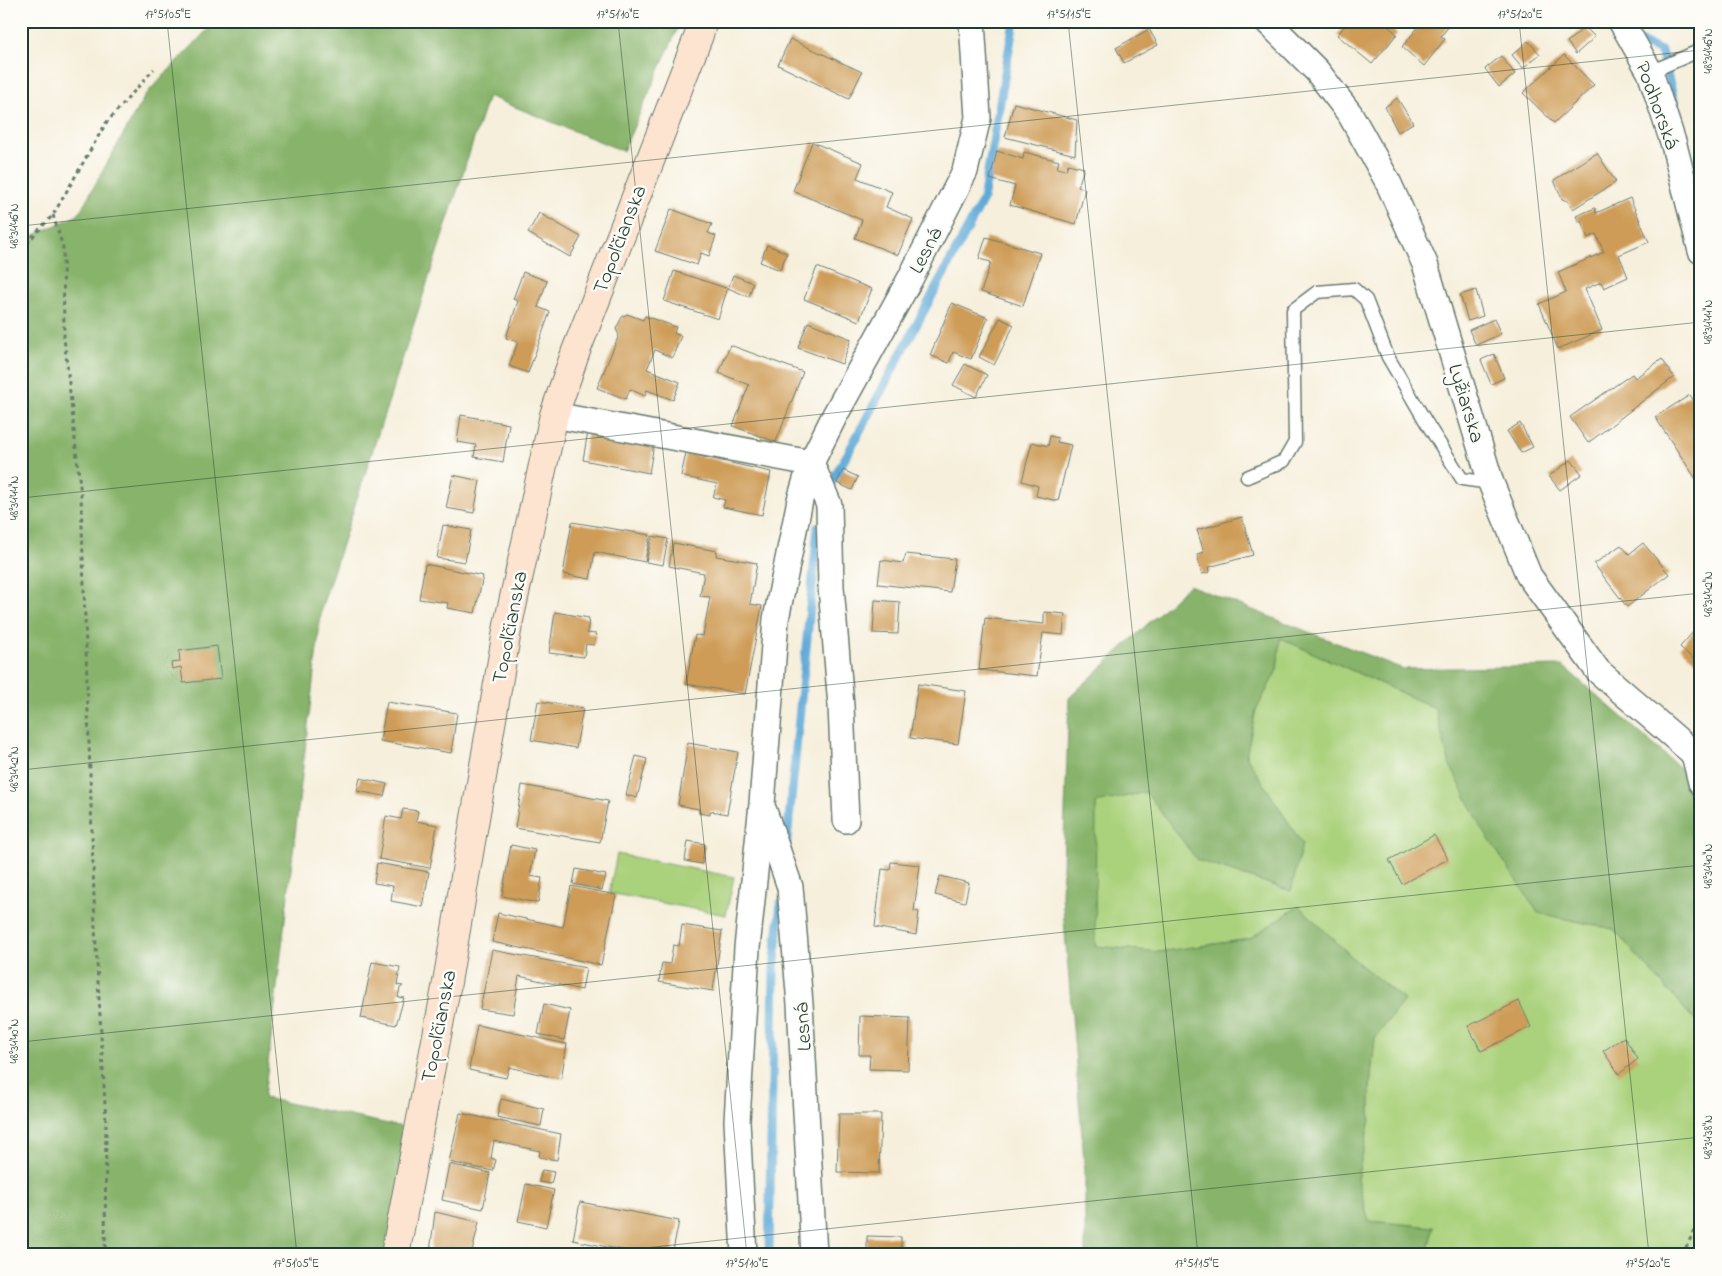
<svg xmlns="http://www.w3.org/2000/svg" width="1722" height="1276" font-family="'Indie Flower',sans-serif">
<rect width="100%" height="100%" fill="#fdfcf7"/>
<filter id="ink" filterUnits="userSpaceOnUse"><feTurbulence type="fractalNoise" baseFrequency=".02" numOctaves="2"/><feDisplacementMap in="SourceGraphic" scale="10" xChannelSelector="R" yChannelSelector="G"/><feConvolveMatrix kernelMatrix="1 2 1 2 8 2 1 2 1" color-interpolation-filters="sRGB"/></filter>
<filter id="wash" filterUnits="userSpaceOnUse"><feTurbulence type="fractalNoise" baseFrequency=".0096" numOctaves="4" result="noise"/><feDisplacementMap in="SourceGraphic" scale="20" xChannelSelector="R" yChannelSelector="G"/><feGaussianBlur stdDeviation="1.12" result="paint"/><feColorMatrix in="noise" values="0 0 0 0 0 0 0 0 0 0 0 0 0 0 0 0 0 1.4 0 .05"/><feComposite in="paint" operator="in"/></filter>
<g filter="url(#wash)">
<rect width="100%" height="100%" fill="#f6efdc"/>
<g fill="#aad17b" stroke="#648758">
<path d="M1280,638L1435,708L1450,765L1538,913L1613,929L1690,1015L1701,1024V1255H1427L1433,1227L1369,1221L1357,1179L1370,1119V1086L1375,1038L1404,1000L1357,962L1299,906L1249,939L1159,952L1094,946L1096,802L1146,792L1197,860L1291,891L1302,844L1246,756L1256,710L1277,670Z"/>
<path d="M617,854L734,877L726,915L609,893Z"/>
</g>
<g fill="#87b36b" stroke="#537850">
<path d="M216,21H681L623,151L488,96L322,606L264,1098L417,1130L391,1255H21V241L78,215L146,94Z"/>
<path d="M1189,585L1403,669L1563,666L1701,786V1024L1690,1015L1613,929L1538,913L1483,830L1450,765L1435,708L1280,638L1277,670L1256,710L1246,756L1302,844L1291,891L1197,860L1146,792L1096,803L1095,946L1159,952L1249,939L1299,906L1357,962L1404,1000L1375,1038L1370,1086V1119L1357,1179L1369,1221L1433,1227L1427,1255H1085V1172L1062,896L1069,698Z"/>
</g>
<g fill="none" stroke-linecap="round" stroke-linejoin="round">
<g stroke="#61aad8" stroke-width="9">
<path d="M1604,21L1610,29L1621,34"/>
<path d="M1640,42L1661,51L1683,135"/>
<path d="M826,491L847,455L983,200L1014,21"/>
<path d="M786,850L818,527"/>
<path d="M769,1255L774,969L781,903"/>
</g>
</g>
<g id="blocks">
<g fill="#ce9c57">
<path d="M1349,21H1382L1397,34L1372,64L1337,35Z"/>
<path d="M1423,21H1453L1441,36L1445,39L1424,66L1402,47Z"/>
<path d="M1585,27L1595,37L1576,54L1567,42Z"/>
<path d="M1149,29L1158,45L1124,63L1116,48Z"/>
<path d="M790,39L862,72L849,99L778,65Z"/>
<path d="M1528,41L1540,54L1523,68L1512,55Z"/>
<path d="M1564,55L1594,85L1554,123L1523,93Z"/>
<path d="M1501,56L1515,74L1499,87L1485,69Z"/>
<path d="M1397,98L1413,123L1398,132L1385,107Z"/>
<path d="M1014,103L1077,120L1075,155L1005,137Z"/>
<path d="M812,142L863,163L857,178L892,192L886,207L913,219L898,255L855,238L862,220L793,191Z"/>
<path d="M997,151L1023,159L1024,152L1059,161L1057,168L1066,170L1068,164L1084,168L1078,187L1085,189L1076,224L1010,205L1015,186L990,179Z"/>
<path d="M1597,153L1616,182L1573,209L1568,201L1562,199L1554,180Z"/>
<path d="M1630,198L1649,242L1619,255L1628,277L1604,288L1601,282L1585,289L1602,330L1558,349L1539,304L1566,292L1558,272L1604,252L1596,234L1588,238L1581,221L1579,222L1576,216L1595,208L1596,213Z"/>
<path d="M671,209L712,224L708,233L716,236L709,256L701,253L697,265L655,251Z"/>
<path d="M539,213L581,237L570,257L528,233Z"/>
<path d="M986,237L1040,253L1023,306L981,292L991,262L979,259Z"/>
<path d="M767,245L787,253L780,270L760,262Z"/>
<path d="M817,267L872,289L859,321L804,299Z"/>
<path d="M674,271L726,288L727,290L718,319L664,301Z"/>
<path d="M523,272L547,281L538,307L550,312L528,373L509,366L518,342L506,338L518,301L513,299Z"/>
<path d="M733,275L753,283L749,297L728,288Z"/>
<path d="M1476,290L1483,316L1468,321L1460,295Z"/>
<path d="M952,303L988,318L971,359L953,352L949,363L930,355Z"/>
<path d="M627,314L643,320L645,316L676,327L674,333L681,336L672,358L655,350L647,369L680,382L673,400L647,390L645,396L630,389L626,399L597,388L619,335L616,329L622,317Z"/>
<path d="M1000,318L1014,325L994,365L979,357Z"/>
<path d="M1494,319L1501,334L1476,345L1469,330Z"/>
<path d="M808,322L851,339L842,364L798,348Z"/>
<path d="M730,345L803,372L776,442L733,426L749,385L719,373Z"/>
<path d="M1494,354L1504,378L1491,384L1481,360Z"/>
<path d="M1662,359L1674,377L1588,443L1570,417L1632,374L1635,378Z"/>
<path d="M965,364L987,375L976,397L953,385Z"/>
<path d="M1690,395L1701,411V475L1696,479L1655,417Z"/>
<path d="M461,415L509,424L503,462L474,457L476,445L457,442Z"/>
<path d="M1520,423L1533,447L1521,453L1507,431Z"/>
<path d="M588,431L654,444L649,473L583,460Z"/>
<path d="M1050,436L1058,438L1057,442L1071,445L1058,501L1036,496L1038,486L1022,481L1032,442L1048,446Z"/>
<path d="M686,453L771,472L762,515L723,507L725,500L713,497L717,484L681,476Z"/>
<path d="M1571,460L1582,474L1560,490L1549,476Z"/>
<path d="M843,470L858,477L852,490L837,483Z"/>
<path d="M453,475L480,481L474,513L446,508Z"/>
<path d="M1242,517L1253,555L1209,567L1210,572L1202,574L1197,555L1204,552L1197,530Z"/>
<path d="M572,522L650,535L645,562L595,552L590,579L563,574Z"/>
<path d="M443,525L471,530L465,562L437,558Z"/>
<path d="M652,536L668,539L663,565L646,562Z"/>
<path d="M673,543L717,551L716,556L757,563L750,604L762,606L745,694L686,684L695,635L703,636L710,597L700,596L704,573L669,566Z"/>
<path d="M1643,543L1669,574L1627,607L1594,564L1621,545L1629,554Z"/>
<path d="M906,554L955,559L950,592L878,584L881,560L903,563Z"/>
<path d="M425,564L483,576L475,613L447,608L448,603L419,599Z"/>
<path d="M875,600L900,602L898,634L873,633Z"/>
<path d="M555,612L589,618L587,633L596,634L594,645L586,644L584,657L549,653Z"/>
<path d="M1044,612L1065,614L1063,635L1043,633L1037,676L979,670L985,618L1044,624Z"/>
<path d="M1701,623V666L1680,647Z"/>
<path d="M217,646L221,679L183,683L181,667L172,669L171,663L180,662L179,651Z"/>
<path d="M918,684L966,691L958,744L910,738Z"/>
<path d="M538,701L583,708L576,748L531,740Z"/>
<path d="M387,702L457,713L451,753L380,741Z"/>
<path d="M688,743L738,752L727,814L710,811V815L699,813V809L678,805Z"/>
<path d="M636,756L647,759L637,798L626,795Z"/>
<path d="M360,778L387,784L384,796L357,791Z"/>
<path d="M522,785L608,801L600,842L515,828Z"/>
<path d="M403,809L418,811L416,821L437,825L430,868L379,859L386,816L401,819Z"/>
<path d="M1434,835L1448,859L1402,884L1389,860Z"/>
<path d="M688,841L705,844L702,864L685,861Z"/>
<path d="M511,845L535,850L530,876L542,878L538,903L502,896Z"/>
<path d="M891,862L920,865L914,911L919,912L916,935L875,927L882,869L890,870Z"/>
<path d="M377,863L429,872L423,907L391,901L393,886L374,883Z"/>
<path d="M576,869L606,875L602,890L573,884Z"/>
<path d="M940,876L969,883L965,902L935,895Z"/>
<path d="M571,886L616,895L601,965L492,942L498,913L563,927Z"/>
<path d="M682,925L722,931L713,991L659,982L662,963L670,964L673,945L679,946Z"/>
<path d="M492,950L586,968L582,990L519,976L513,1014L480,1009Z"/>
<path d="M372,962L400,967L397,985L403,986L400,988L398,997L404,998L396,1025L361,1018Z"/>
<path d="M1519,1001L1531,1027L1481,1051L1468,1026Z"/>
<path d="M544,1004L570,1010L564,1040L538,1034Z"/>
<path d="M860,1016L910,1018L908,1070L869,1069L870,1055H859Z"/>
<path d="M477,1025L567,1044L561,1079L509,1067L506,1078L469,1070Z"/>
<path d="M1624,1037L1638,1059L1619,1074L1603,1051Z"/>
<path d="M501,1099L544,1109L541,1126L497,1117Z"/>
<path d="M460,1113L561,1134L557,1160L539,1157L540,1151L494,1141L491,1158L496,1160L493,1171L449,1162Z"/>
<path d="M839,1114H881L879,1173L837,1172Z"/>
<path d="M449,1164L490,1173L483,1209L442,1200Z"/>
<path d="M542,1170L554,1172L551,1184L539,1182Z"/>
<path d="M526,1184L554,1190L546,1227L518,1221Z"/>
<path d="M580,1202L679,1221L672,1255H646L573,1240Z"/>
<path d="M435,1212L479,1222L472,1252L473,1255H442L430,1252Z"/>
<path d="M867,1236L901,1237V1255H867Z"/>
</g>
</g>
</g>
<g filter="url(#ink)">
<use href="#blocks" fill-opacity="0" stroke="#6a7b6f" stroke-width="1"/>
<g fill="none" stroke-linecap="round" stroke-linejoin="round">
<defs>
<g id="lane">
<path d="M1650,72L1701,50"/>
<path d="M1247,477L1284,461L1295,442L1293,310L1317,292L1354,289L1366,300L1388,357L1426,422L1462,479L1491,483"/>
<path d="M1687,753L1695,785L1701,792"/>
</g>
<g id="street">
<path d="M1267,21L1317,71L1350,114L1388,182L1425,264L1491,483L1529,576L1598,671L1701,760"/>
<path d="M1621,21L1650,72L1674,145L1701,251"/>
<path d="M554,415L811,463"/>
<path d="M811,463L829,505L831,587L841,706L846,820"/>
<path d="M764,811L790,887L800,1004L814,1255"/>
<path d="M744,1255L737,1121L747,948L762,804L776,619L800,500L811,463L835,415L910,279L965,171L978,118L972,21"/>
</g>
<path id="secondary" d="M395,1255L446,988L508,625L554,415L576,351L699,35L703,21"/>
</defs>
<use href="#lane" stroke="#6a7b6f" stroke-width="15"/>
<use href="#street" stroke="#6a7b6f" stroke-width="28"/>
<use href="#secondary" stroke="#6a7b6f" stroke-width="30"/>
<g stroke="#6a7b6f" stroke-width="3" stroke-dasharray="4 4" stroke-linecap="butt">
<path d="M53,215L63,247L64,337L81,495L95,928L106,1122L105,1255"/>
<path d="M21,249L53,215L106,123L154,69"/>
<path d="M1682,1255L1701,1218"/>
</g>
<use href="#lane" stroke="#fff" stroke-width="12"/>
<use href="#street" stroke="#fff" stroke-width="25"/>
<use href="#secondary" stroke="#fde4d1" stroke-width="28"/>
</g>
</g>
<path fill="none" stroke="#1f3d34" stroke-width="1" stroke-opacity="0.45" d="M167,21L297,1255M618,21L747,1255M1068,21L1198,1255M1519,21L1649,1255M21,226L1701,50M21,498L1701,322M21,770L1701,593M21,1042L1701,865M578,1255L1701,1137"/>
<g text-anchor="middle" stroke-width="5" stroke-linejoin="round" paint-order="stroke">
<g font-size="21" fill="#1f3d34" stroke="#fdfcf7">
<text transform="translate(1658 105) rotate(70)" y="7">Podhorská</text>
<text transform="translate(619 239) rotate(-69)" y="7">Topoľčianska</text>
<text transform="translate(925 250) rotate(-63)" y="7">Lesná</text>
<text transform="translate(1467 403) rotate(73)" y="7">Lyžiarska</text>
<text transform="translate(509 627) rotate(-79)" y="7">Topoľčianska</text>
<text transform="translate(438 1026) rotate(-79)" y="7">Topoľčianska</text>
<text transform="translate(802 1027) rotate(-94)" y="7">Lesná</text>
</g>
</g>
<rect width="1722" height="1276" fill="none" stroke="#fdfcf7" stroke-width="55"/>
<rect x="28" y="28" width="1666" height="1220" fill="none" stroke="#1f3d34" stroke-width="2"/>
<g font-size="12" text-anchor="middle" fill="#1f3d34">
<text x="168" y="18">17°51'05"E</text>
<text x="618" y="18">17°51'10"E</text>
<text x="1069" y="18">17°51'15"E</text>
<text x="1520" y="18">17°51'20"E</text>
<text transform="translate(1708 51) rotate(-90)" y="4">48°34'46"N</text>
<text transform="translate(14 226) rotate(-90)" y="4">48°34'46"N</text>
<text transform="translate(1708 322) rotate(-90)" y="4">48°34'44"N</text>
<text transform="translate(14 498) rotate(-90)" y="4">48°34'44"N</text>
<text transform="translate(1708 594) rotate(-90)" y="4">48°34'42"N</text>
<text transform="translate(14 769) rotate(-90)" y="4">48°34'42"N</text>
<text transform="translate(1708 866) rotate(-90)" y="4">48°34'40"N</text>
<text transform="translate(14 1041) rotate(-90)" y="4">48°34'40"N</text>
<text transform="translate(1708 1137) rotate(-90)" y="4">48°34'38"N</text>
<text x="296" y="1267">17°51'05"E</text>
<text x="747" y="1267">17°51'10"E</text>
<text x="1197" y="1267">17°51'15"E</text>
<text x="1648" y="1267">17°51'20"E</text>
</g>
</svg>
